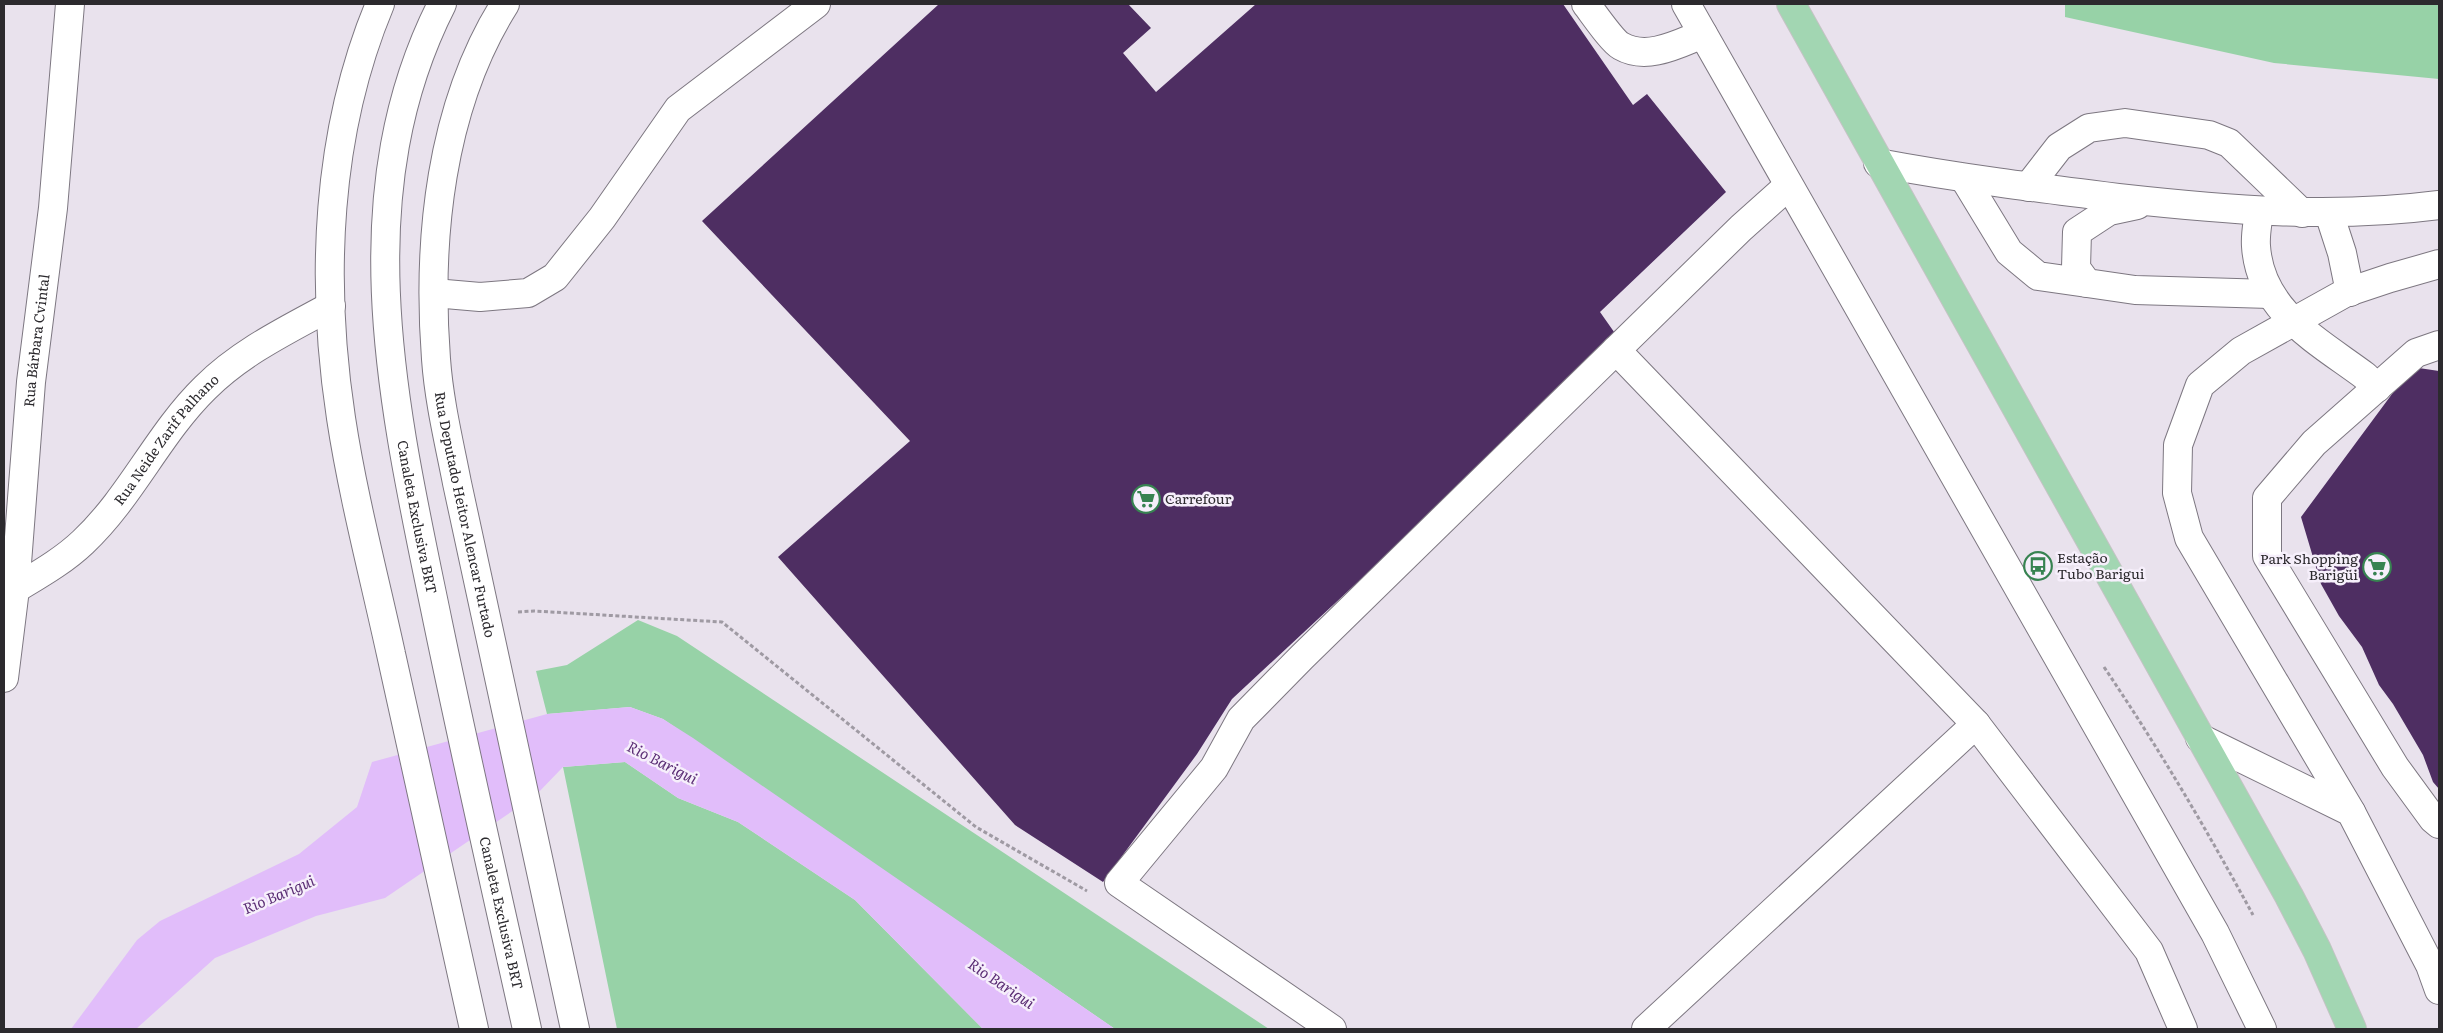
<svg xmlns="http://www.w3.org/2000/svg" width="2443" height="1033" font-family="Literata,serif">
<rect width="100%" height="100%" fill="#e9e2ed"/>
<g fill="#97d2a7">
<path d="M2065,4H2439V79L2274,63L2065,17Z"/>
<path d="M638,620L677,636L1269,1029H1115L663,719L630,707L547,714L536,671L567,665Z"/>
<path d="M625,762L678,798L738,822L855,900L983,1029H617L563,767Z"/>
</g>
<path fill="#e1bdfa" d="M630,707L663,719L693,738L1115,1029H983L855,900L738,822L678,798L625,762L563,767L536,795L385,898L316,916L215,958L136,1029H71L137,940L160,921L299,854L357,807L372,762L547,714Z"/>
<g fill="#4e2e62">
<path d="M939,4H1128L1151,28L1123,53L1156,92L1256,4H1563L1633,105L1647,94L1726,192L1600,312L1619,339L1232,699L1197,754L1103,882L1015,825L778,557L910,441L702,221Z"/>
<path d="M2412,367L2439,371V789L2433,782L2423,755L2393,704L2379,685L2362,647L2339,616L2321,584L2301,517Z"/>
</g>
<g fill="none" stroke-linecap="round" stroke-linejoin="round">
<defs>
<g id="minor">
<path d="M380,4C326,133 320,280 341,418C353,497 374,576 391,654C419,779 447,904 474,1029"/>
<path id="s1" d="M442,4C342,201 396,418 438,623C466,758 497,894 527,1029"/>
<path id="s2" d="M505,4C440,107 427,240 436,359C439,401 449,442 457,483L575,1029"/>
<path d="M1586,4C1593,13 1612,41 1621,46C1647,61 1678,44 1703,34"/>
<path d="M1686,4L2215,933L2262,1029"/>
<path d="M1878,163C1958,178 2038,188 2118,198C2226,210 2331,219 2439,205"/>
<path d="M1964,178L2009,252L2038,276L2087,283"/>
<path d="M2028,187L2059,147L2089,128L2125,123L2209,135L2229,143L2302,213"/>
<path d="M2137,205L2109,211L2077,232L2076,268L2087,283L2135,290L2270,294"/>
<path d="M2259,211C2258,222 2255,234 2256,246C2260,311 2318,341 2365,376L2377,388"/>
<path d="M2329,213L2342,253L2350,292"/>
<path d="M434,293L480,297L528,293L555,277L602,218L678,109L816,4"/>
<path d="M2439,345L2416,353L2314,443L2267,498V556L2395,767L2433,819L2439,824"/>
<path d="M1616,350L1976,724L2149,951L2183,1029"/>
<path id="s3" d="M15,589C38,575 63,561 83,542C131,497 158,434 205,388C241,352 287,330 331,306"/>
<path id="s4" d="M4,678L15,589L31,382L53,208L70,4"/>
<path d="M2200,738L2351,812L2430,965L2439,990"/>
<path d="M2351,812L2189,538L2177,493L2178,445L2200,385L2241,351L2345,293L2390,278L2439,264"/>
<path d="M1332,1029L1119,883L1214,768L1241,719L1302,657L1741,228L1788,186"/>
<path d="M1646,1029L1976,724"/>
</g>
<path id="major" d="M1791,4L2289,896L2317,950L2352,1029"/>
</defs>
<use href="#minor" stroke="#7d7781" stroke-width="30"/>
<use href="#major" stroke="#c4c3c4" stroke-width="30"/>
<g stroke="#9f9aa3" stroke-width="3" stroke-dasharray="4 2.5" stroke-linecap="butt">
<path d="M518,612L534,611L722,622L976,827L1087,891"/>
<path d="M2104,667C2158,747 2207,830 2253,915"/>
</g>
<use href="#minor" stroke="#fff" stroke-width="28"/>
<use href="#major" stroke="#a2d6b2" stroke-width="28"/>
</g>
<defs>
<symbol id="supermarket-ring" viewBox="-11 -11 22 22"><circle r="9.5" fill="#f6effb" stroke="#378351" stroke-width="1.5"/><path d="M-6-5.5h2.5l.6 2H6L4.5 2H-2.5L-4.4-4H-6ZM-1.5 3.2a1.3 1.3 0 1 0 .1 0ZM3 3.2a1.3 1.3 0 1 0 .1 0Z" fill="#378351"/></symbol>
<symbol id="bus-ring" viewBox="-11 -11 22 22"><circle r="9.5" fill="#f6effb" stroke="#378351" stroke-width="1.5"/><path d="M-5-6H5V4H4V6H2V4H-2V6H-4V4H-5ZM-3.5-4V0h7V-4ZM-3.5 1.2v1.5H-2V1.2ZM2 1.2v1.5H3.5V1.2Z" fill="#378351"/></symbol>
</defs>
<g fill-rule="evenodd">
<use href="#supermarket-ring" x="1130" y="483" width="32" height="32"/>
<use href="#bus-ring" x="2022" y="550" width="32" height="32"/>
<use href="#supermarket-ring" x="2361" y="551" width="32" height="32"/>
</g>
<g text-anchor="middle" stroke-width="5" stroke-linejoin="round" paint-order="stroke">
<g font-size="14" fill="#2c2a2e" stroke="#f6effb">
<text dy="5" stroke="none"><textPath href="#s4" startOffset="339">Rua Bárbara Cvintal</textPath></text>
<text dy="5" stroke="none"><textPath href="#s3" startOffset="215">Rua Neide Zarif Palhano</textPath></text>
<text dy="5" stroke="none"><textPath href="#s2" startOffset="526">Rua Deputado Heitor Alencar Furtado</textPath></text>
<text dy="5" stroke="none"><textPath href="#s1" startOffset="524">Canaleta Exclusiva BRT</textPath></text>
<text dy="5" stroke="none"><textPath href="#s1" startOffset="929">Canaleta Exclusiva BRT</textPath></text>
</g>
<g font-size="14" fill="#2c2a2e" stroke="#f6effb" text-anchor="start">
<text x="1165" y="504">Carrefour</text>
<text x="2057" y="563">Estação<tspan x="2057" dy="16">Tubo Barigui</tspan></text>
<text x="2358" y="564" text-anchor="end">Park Shopping<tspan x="2358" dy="16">Barigüi</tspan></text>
</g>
<g font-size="15" font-style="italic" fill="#5a2d74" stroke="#f6effb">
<text transform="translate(662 763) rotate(27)" y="5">Rio Barigui</text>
<text transform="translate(279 895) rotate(-23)" y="5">Rio Barigui</text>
<text transform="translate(1001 984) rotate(34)" y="5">Rio Barigui</text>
</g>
</g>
<rect width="2443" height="1033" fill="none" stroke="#2c2a2e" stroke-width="10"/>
</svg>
